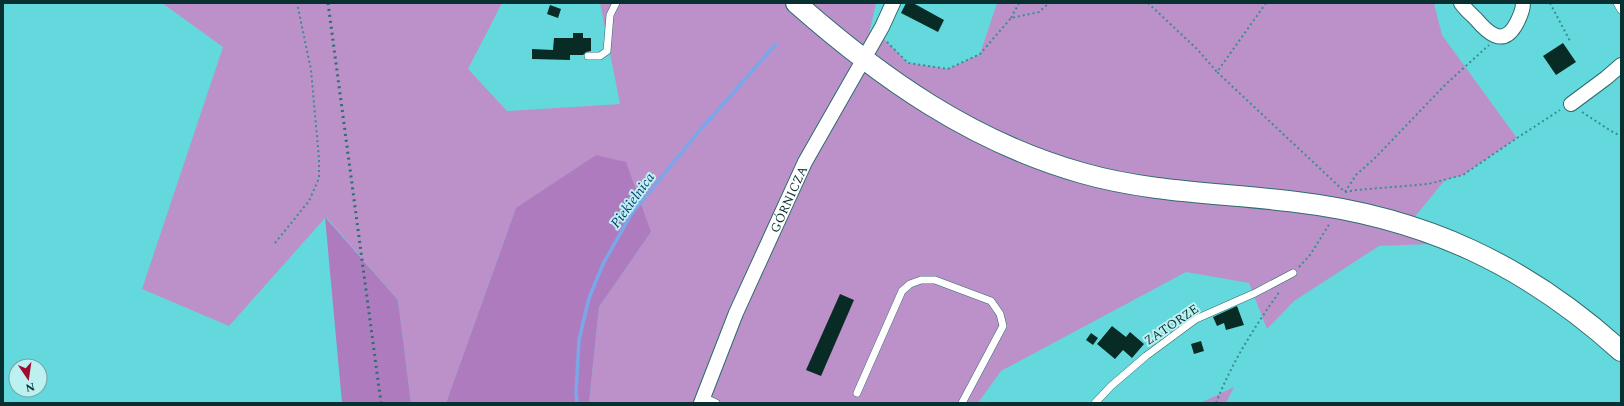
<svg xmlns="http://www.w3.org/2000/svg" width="1624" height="406" font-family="Spectral,serif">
<rect width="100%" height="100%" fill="#64d9dd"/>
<g fill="#bc91ca">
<path d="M162,3H502L468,69L507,111L620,104L600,3H876L864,57L884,39L908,63L948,69L980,54L997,3H1434L1442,35L1517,138L1463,175L1445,180L1408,225L1456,243L1379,246L1294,301L1267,329L1249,283L1186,272L1001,371L978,403H589L599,307L651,232L516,208L446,403H411L398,300L326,217L229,326L142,289L223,47Z"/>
<path d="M1234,387L1226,403H1200Z"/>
</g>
<g fill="#ae7cbe">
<path d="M596,155L626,162L651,232L599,307L589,403H446L516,208Z"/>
<path d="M325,217L398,300L411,403H342Z"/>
</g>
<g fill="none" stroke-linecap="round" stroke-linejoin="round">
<path stroke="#7aa7e9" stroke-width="3.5" d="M577,403L576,392L579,340L589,298L603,264L632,213L701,129L776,44"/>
</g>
<g fill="#082c25">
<path d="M906,3H913L944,20L938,32L901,13Z"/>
<path d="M550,5L561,9L558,18L547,14Z"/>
<path d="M573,33H583V38H591V51L586,52L583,55H570V60L532,59V49L553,50L554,38H573Z"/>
<path d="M1563,43L1576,62L1556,75L1543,56Z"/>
<path d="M840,294L854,300L821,376L806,370Z"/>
<path d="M1237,306L1244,325L1226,330L1224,323L1217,326L1213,317Z"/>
<path d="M1112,326L1126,337L1130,332L1144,344L1132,358L1123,350L1115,359L1097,344Z"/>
<path d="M1091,333L1098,338L1093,345L1086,340Z"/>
<path d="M1201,341L1204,351L1194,354L1191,344Z"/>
</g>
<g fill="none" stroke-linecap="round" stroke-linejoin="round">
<defs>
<g id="lane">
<path d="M1617,3L1621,10"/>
<path d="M588,56H600L607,51L610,15L616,3"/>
<path d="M857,393L902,291L910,284L921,280H935L991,301L1000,314L1003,326L962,403"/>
<path d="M703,397L716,403"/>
<path d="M1095,403L1111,386L1146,356L1196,319L1255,293L1293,273"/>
</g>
<g id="street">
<path d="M1461,3C1465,9 1471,14 1476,19C1487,32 1502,47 1515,26C1519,19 1523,11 1523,3"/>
<path d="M1571,104L1606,78L1621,65"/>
<path id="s1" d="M701,403L736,313L805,162L882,27L893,3"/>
</g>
<path id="secondary" d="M796,3C881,78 972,142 1082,173C1152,193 1225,193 1296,202C1424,217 1526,265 1621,351"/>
</defs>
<use href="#lane" stroke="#2e6b6d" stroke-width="8"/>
<use href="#street" stroke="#2e6b6d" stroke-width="16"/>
<use href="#secondary" stroke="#2e6b6d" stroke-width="22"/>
<g stroke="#3a8c8e" stroke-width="2" stroke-dasharray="2 3" stroke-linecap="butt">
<path d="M1148,3L1198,50L1217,72"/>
<path d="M1266,3L1217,72L1345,192"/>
<path d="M1550,3L1570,41"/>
<path d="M1011,18L1019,3"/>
<path d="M887,42L908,63L948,69L980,54L1011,18L1039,12L1049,3"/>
<path d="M1582,112L1611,131L1621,136"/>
<path d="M1345,192L1357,190L1428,184L1463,175L1517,138L1560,110"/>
<path d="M1345,192L1356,175L1375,158L1446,84L1489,45"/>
<path d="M275,243L309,201L319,178V159L311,70L297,3"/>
<path d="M1299,267L1310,255L1330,223"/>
<path d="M1216,403C1232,362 1255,326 1280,291"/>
</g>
<use href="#lane" stroke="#fff" stroke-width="7"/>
<use href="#street" stroke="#fff" stroke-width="14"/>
<use href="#secondary" stroke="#fff" stroke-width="20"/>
<path stroke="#2a6e70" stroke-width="3" stroke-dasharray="2 4" stroke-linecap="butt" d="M328,3L381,403"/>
</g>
<g text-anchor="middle" stroke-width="4" stroke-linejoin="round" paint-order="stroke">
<g font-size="13" fill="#093031" stroke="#bcf0f1">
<text dy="5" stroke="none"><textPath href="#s1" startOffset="222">GÓRNICZA</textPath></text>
<text transform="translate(1171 324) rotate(-34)" y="5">ZATORZE</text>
</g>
<g font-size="14" font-style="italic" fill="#0f3974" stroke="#bcf0f1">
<text transform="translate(632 200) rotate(-54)" y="5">Piekielnica</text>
</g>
</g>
<rect width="1624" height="406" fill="none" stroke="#093031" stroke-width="8"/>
<g transform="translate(28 378) rotate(167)"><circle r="19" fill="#bcf0f1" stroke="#74a3a4"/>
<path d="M0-3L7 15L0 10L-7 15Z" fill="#a4082f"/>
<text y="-6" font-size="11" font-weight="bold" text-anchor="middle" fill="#093031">N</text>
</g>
</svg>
